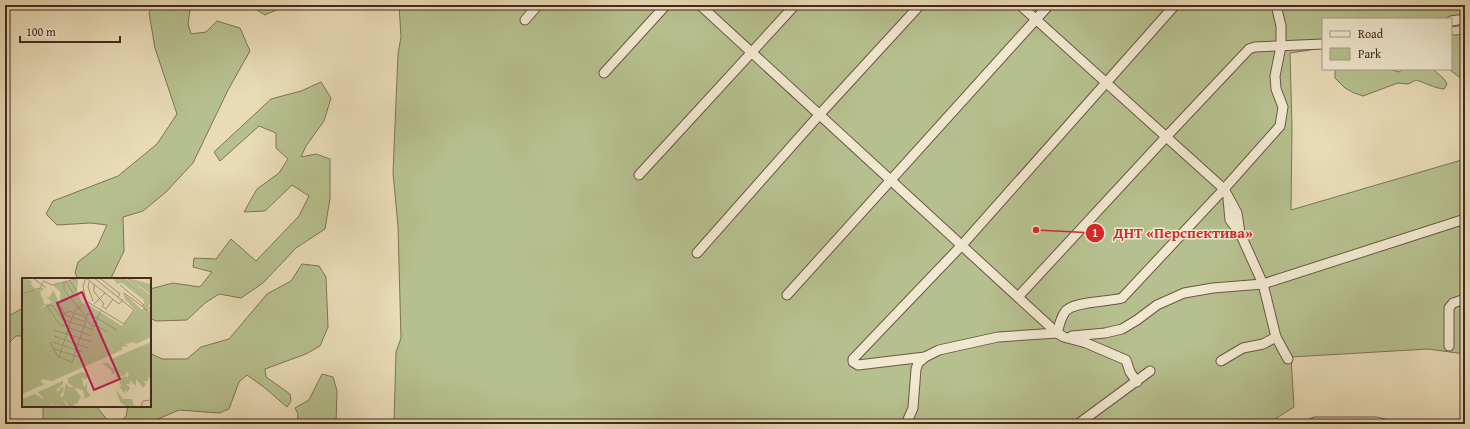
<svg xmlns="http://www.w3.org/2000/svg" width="1470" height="429" font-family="'Gentium Book Plus',serif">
<rect width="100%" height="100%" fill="#e8dbb6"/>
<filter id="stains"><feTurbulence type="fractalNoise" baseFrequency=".005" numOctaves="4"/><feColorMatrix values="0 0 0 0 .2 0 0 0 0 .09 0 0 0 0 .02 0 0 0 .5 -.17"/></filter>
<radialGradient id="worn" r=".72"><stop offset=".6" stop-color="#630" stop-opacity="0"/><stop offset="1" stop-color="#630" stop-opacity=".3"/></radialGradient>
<g fill="#b6c08e" stroke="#7e7456">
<path d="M153,5H181L190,10L188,24L191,34L206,32L217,21L240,28L250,51L228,90L193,163L166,192L143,211L123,217L124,251L111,278L109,279H78L75,273L78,262L97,247L107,225L91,223L57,225L46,214L53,201L118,176L157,144L177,114L155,48L149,13Z"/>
<path d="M249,5H285L283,7L265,15Z"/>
<path d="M399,5H1465V25L1451,27V19H1323V48L1290,53L1292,127L1291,210L1465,159V354L1428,349L1291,357L1294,407L1267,424H394L396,352L401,338L398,226L393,173L398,54L401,37Z"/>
<path d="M1451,34L1455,35L1465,34V85L1463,80L1449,69H1451Z"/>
<path d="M1335,69H1389L1399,72L1403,69H1434C1438,76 1442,74 1447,84L1444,89C1434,88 1426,83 1416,80L1408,84L1398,83L1363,96L1354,93L1345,88L1335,78Z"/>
<path d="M321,82L331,98L324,121L306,146L301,157L316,154L330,159V198L325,229L296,248L263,283L241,298L219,294L205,303L187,320L156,321L150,318V289L173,283L200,287L212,272L193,267L194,258L216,259L231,239L256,261L299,216L309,196L292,185L265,211L244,212L257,189L279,173L288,159L276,148V133L259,126L220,161L214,152L271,99L301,91Z"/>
<path d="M1465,92V122C1458,112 1460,104 1465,92Z"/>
<path d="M302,264L319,266L326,277L328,327L320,346L306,354L265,369L266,377L290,394L291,401L287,407L265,388L247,375L239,382L229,409L219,413L179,410L151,422L142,424H43V406H96L109,422L120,423L126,416L128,406H150V353L162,359H187L201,347L229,339L267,294L291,281Z"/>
<path d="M23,308V336H16L5,347V318Z"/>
<path d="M322,374L333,377L337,391L336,424H297L298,414L295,408L309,400Z"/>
</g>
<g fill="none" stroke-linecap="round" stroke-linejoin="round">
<defs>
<g id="minor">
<path d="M700,5L1057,333L1064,337L1086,343L1126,360L1130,372L1137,382"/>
<path d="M1020,5L1224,189L1237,213L1240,233"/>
<path d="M525,20L538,5"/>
<path d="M1451,21L1465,19"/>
<path d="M604,73L666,5"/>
<path d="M639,175L795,5"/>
<path d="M1228,199L1230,220L1240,233L1263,284L1276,337L1288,359"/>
<path d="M697,253L820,114L920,5"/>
<path d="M787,295L1049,5"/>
<path d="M1018,297L1166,137L1249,49L1255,47L1323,44"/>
<path d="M1072,336L1105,333L1122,329L1137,320L1157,305L1184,293L1213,288L1263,284L1465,219"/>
<path d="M1449,346V308L1453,303L1465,299"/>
<path d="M925,357L858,365L853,362V359L962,245L1175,5"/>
<path d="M1221,361L1243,348L1263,344L1276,337"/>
<path d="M906,424L913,408L916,369L918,363L925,357L939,350L998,337L1057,333C1059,326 1061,317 1065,312C1072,301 1109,302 1122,298L1224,189L1280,126L1283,107L1276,89L1275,76L1281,46V26L1276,5"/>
<path d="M1078,424L1150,371"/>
<path d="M1311,424L1315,422H1376L1385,424"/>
</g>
</defs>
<use href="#minor" stroke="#6e5643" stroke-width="11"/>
<use href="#minor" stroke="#f0e8d0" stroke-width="9"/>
</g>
<g transform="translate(22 278)">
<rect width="129" height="129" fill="#e8dbb6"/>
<path d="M0,0L10,3L9,6L15,13L18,10H22L18,14L23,27L19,30L20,33V30L30,24L24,19H28L31,12L37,24L38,23V14L31,7L56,1L55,13L61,26L64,25L100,48L113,32L103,21L101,14L120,32L122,30V22L95,1L99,5L95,6L91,0H103L129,20L125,34L129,31V59L114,66L112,64L103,66L107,69L100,68V72L30,103L20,101L18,104L23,106L0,116ZM106,0L129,6V17L120,10ZM129,64V96L125,104L121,102L124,106L121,110L114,101V108L108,102V106H104L108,110L105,114L103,112V116L97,108H100L97,105L100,99L105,98V101L107,96L104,93V97L94,100V94L90,97L89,92L80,86L85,84L87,87L89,85L88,88L95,93L91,84L87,82ZM59,94L66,96L64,102L60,99L61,107L63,109L65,104V113L69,119L67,118L63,121L61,112L52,110L59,119L55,126H51L54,129H47L43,123L41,122L46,129H39L33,125L37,129H34L27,124L32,129H0V121L13,116L23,122L16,114L41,103V106L34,112L36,114L40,108L42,111L38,118L41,119L44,105L47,109H52L46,105V100ZM94,112L101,121H110L112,128L114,124L112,129L108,127V129H105L98,124Z" fill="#b6c08e"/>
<path fill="none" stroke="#a79479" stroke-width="1" d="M11,0L24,10M64,0L61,8L64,23L102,46L112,32L72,0M64,0L97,26L101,21M78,0L98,16L96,19M105,0L129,19M47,2L55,13M42,4V12L65,40M44,4L53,18L56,17M67,4L66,9L71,23M20,6L22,3L30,7L57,0M72,6V14L82,26L80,28L84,31L91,21M98,7L122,27M102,15L120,28L122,27M0,16L18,10L20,7M36,23L43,37L64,44M24,26L37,46L70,58M72,26L83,15M25,28L30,27L40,41L72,52M120,28L125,33L129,28M66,35L95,52M38,38L47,33L61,38L70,48H75L86,54M75,48V40L79,33M32,52L70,64M32,58L66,70M28,64L36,79L50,84M31,64L61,74M32,71L60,80M37,79L52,34L61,26M50,85L66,35M119,129L121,123L129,122"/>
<path fill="#c2185b" fill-opacity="0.15" stroke="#c2185b" stroke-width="2" d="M60,14L98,101L72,112L35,25Z"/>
<rect width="129" height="129" fill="none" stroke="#45291d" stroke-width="2"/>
</g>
<path fill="none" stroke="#d62828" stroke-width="1.5" d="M1036 230L1095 233"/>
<g fill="#d62828" stroke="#f0e8d0" stroke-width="1.5">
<circle cx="1036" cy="230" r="4"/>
<circle cx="1095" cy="233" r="10"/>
</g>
<g font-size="12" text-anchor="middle" font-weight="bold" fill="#fff">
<text x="1095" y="237">1</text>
</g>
<g font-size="15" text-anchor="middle" font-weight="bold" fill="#d62828" stroke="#f0e8d0" stroke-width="3" stroke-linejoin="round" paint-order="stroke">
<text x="1183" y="238">ДНТ «Перспектива»</text>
</g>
<rect width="1470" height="429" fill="none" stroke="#e8dbb6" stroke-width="20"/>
<rect x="6" y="6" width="1458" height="417" fill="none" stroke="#45291d" stroke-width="2"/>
<rect x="10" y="10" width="1450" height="409" fill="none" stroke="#45291d"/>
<rect x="1322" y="18" width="130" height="52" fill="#f0e8d0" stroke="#ac9c88"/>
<rect x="1330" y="31" width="20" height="6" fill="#f0e8d0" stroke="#ac9c88"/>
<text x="1358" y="38" font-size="12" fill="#45291d">Road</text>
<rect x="1330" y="48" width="20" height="12" fill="#b6c08e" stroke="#ac9c88"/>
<text x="1358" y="58" font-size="12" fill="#45291d">Park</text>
<path d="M20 36v6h100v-6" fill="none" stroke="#45291d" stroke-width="2"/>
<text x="26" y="36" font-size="12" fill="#45291d" stroke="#f0e8d0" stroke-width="3" paint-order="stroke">100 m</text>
<rect width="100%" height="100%" filter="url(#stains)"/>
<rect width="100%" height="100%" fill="url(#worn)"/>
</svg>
